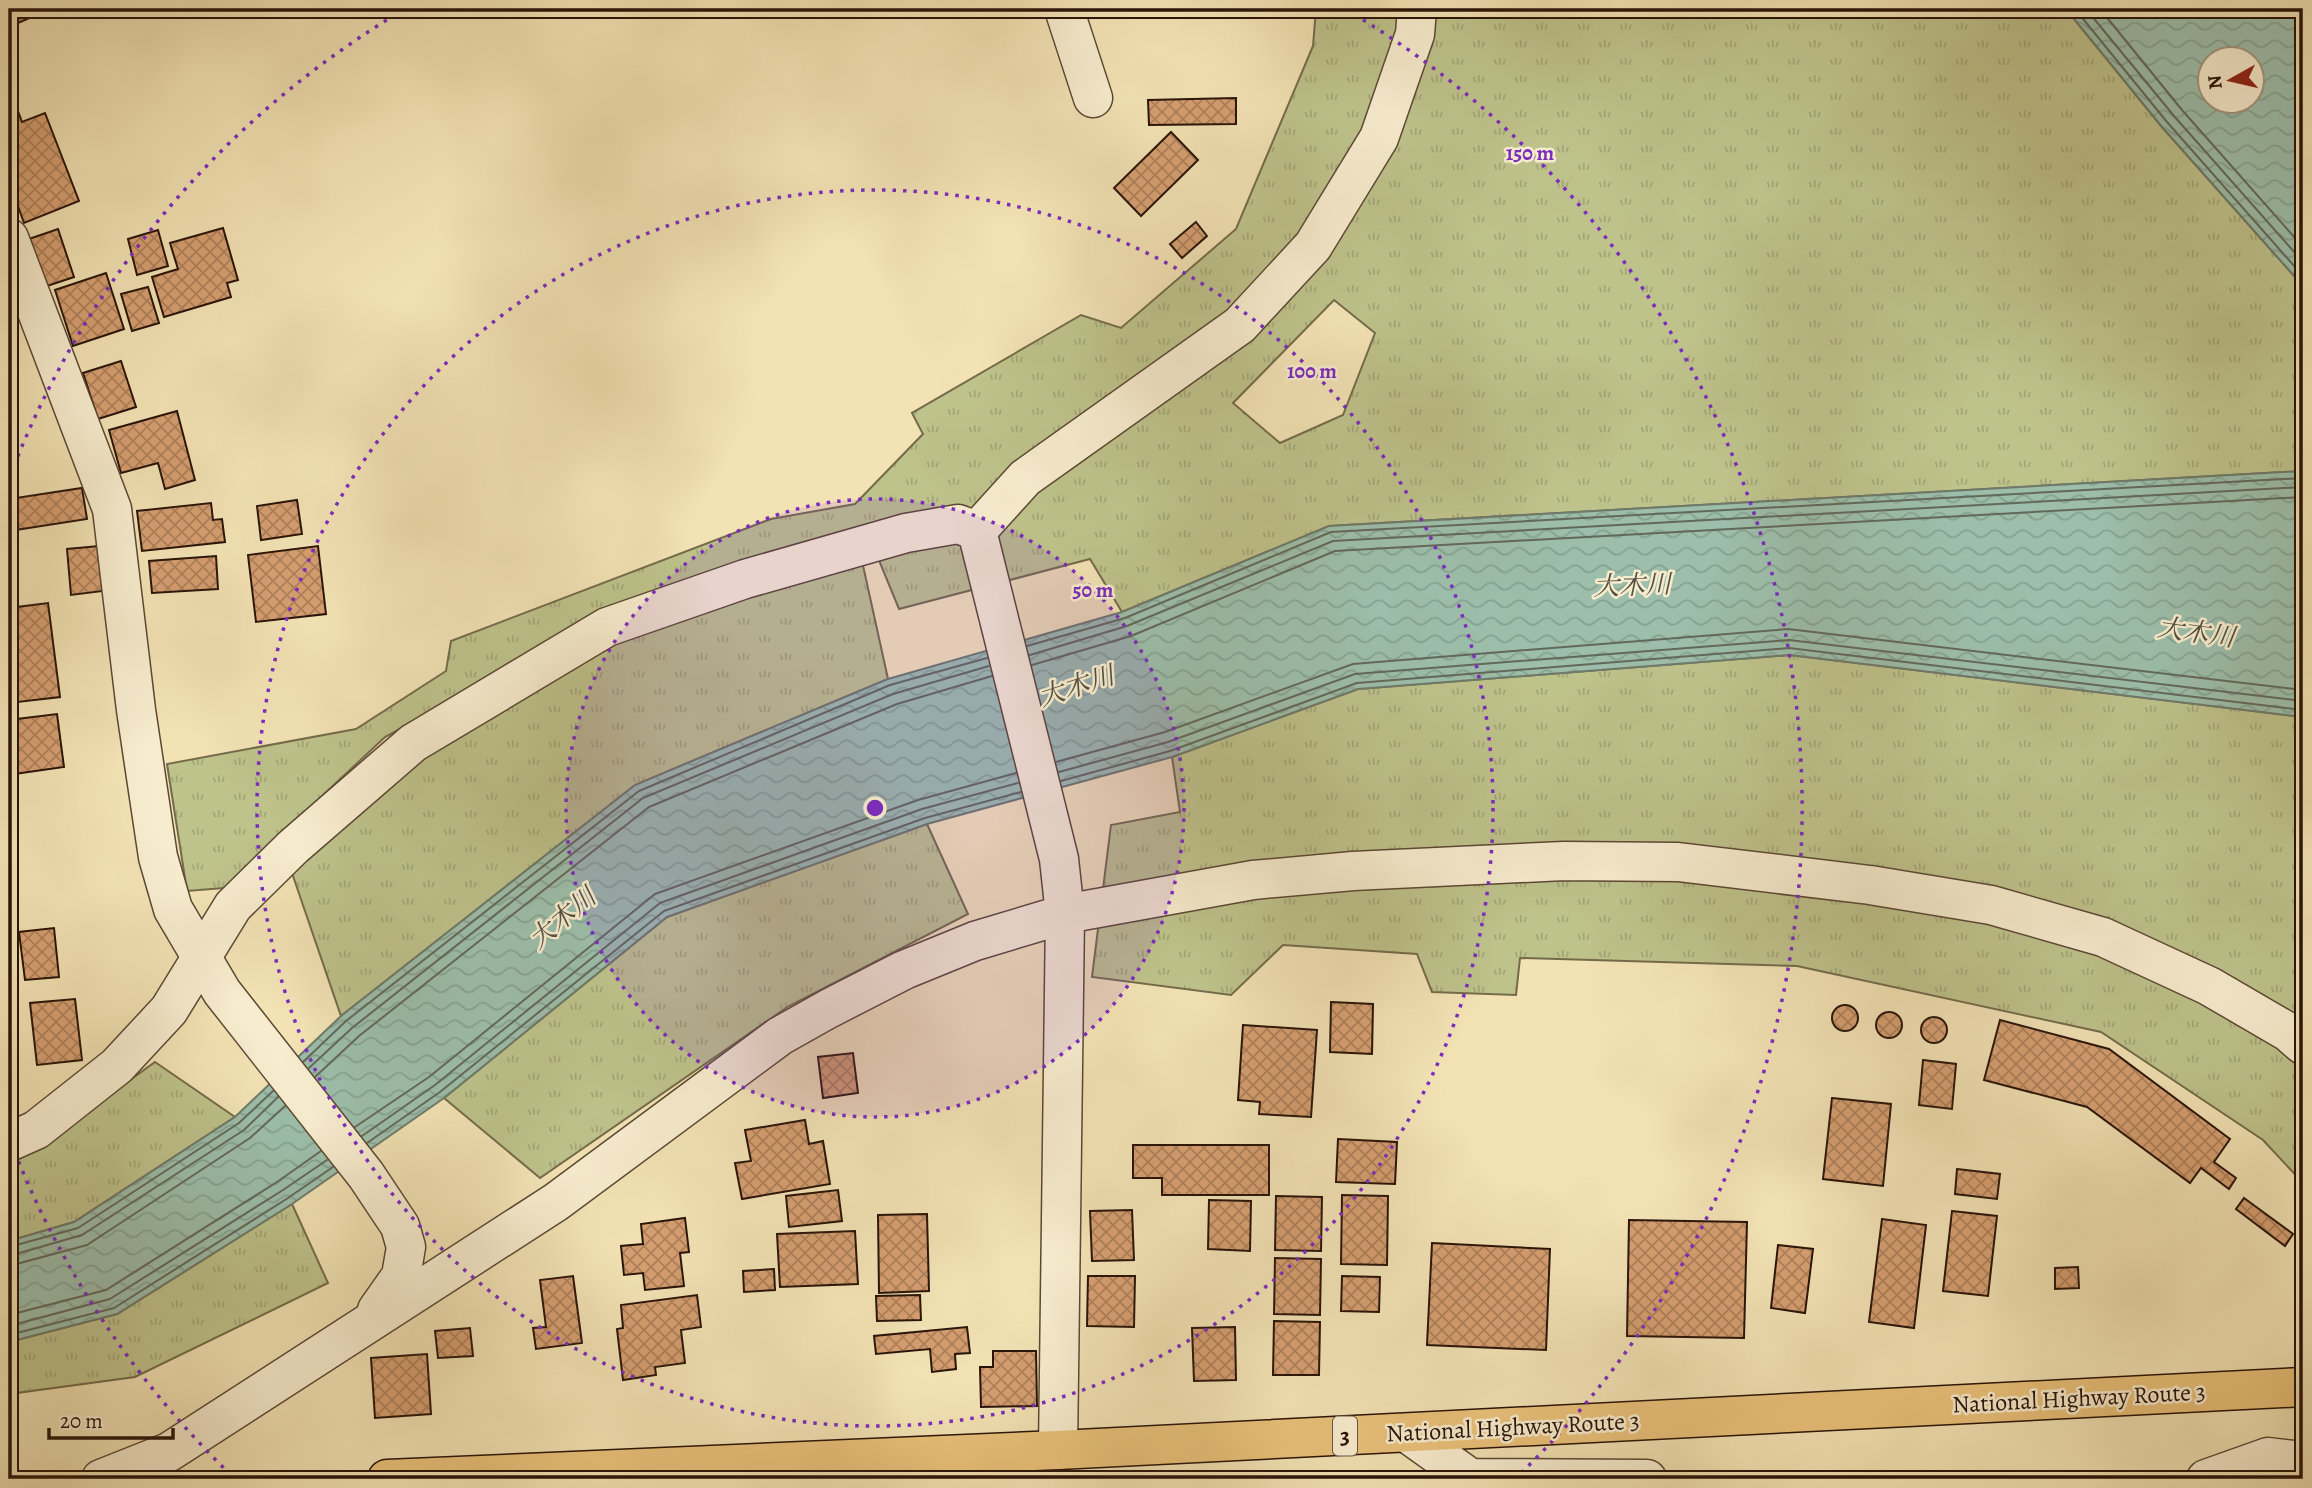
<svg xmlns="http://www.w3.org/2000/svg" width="2312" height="1488" font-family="Alegreya,'Noto Serif JP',serif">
<defs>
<pattern id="grass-tufts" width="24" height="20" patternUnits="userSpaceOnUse" patternTransform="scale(1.75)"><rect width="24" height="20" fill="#bec28b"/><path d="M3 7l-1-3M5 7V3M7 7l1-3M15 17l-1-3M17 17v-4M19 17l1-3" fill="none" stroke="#a3a677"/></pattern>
<pattern id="water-waves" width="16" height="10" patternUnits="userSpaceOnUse" patternTransform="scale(1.75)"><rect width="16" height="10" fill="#9cbeaa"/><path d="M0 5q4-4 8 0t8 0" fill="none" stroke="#86a291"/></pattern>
<pattern id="building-cross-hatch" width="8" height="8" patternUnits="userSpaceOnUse" patternTransform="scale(1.75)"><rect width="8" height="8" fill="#d59e70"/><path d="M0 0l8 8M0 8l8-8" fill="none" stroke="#ad805a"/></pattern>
</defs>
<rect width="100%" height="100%" fill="#f2e2b4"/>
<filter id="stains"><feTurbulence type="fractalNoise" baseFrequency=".00286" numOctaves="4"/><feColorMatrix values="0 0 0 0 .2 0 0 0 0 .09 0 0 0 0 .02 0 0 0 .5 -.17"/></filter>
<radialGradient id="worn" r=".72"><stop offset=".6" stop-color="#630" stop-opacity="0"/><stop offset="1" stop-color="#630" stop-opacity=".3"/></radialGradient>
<g fill="url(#grass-tufts)" stroke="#746b4a" stroke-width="2" fill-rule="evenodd">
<path d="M1316,9H2066L2162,127L2303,286V471L1329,526L1122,612L1090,559L899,609L867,531L615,611L385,737L224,888L187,891L167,764L356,729L446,671L451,641L771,519L855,504L923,434L912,413L1081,315L1121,328L1236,229L1313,46ZM1334,300L1375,333L1343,415L1280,443L1233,403Z"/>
<path d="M862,561L888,679L635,785L341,1016L292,873L425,748L618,628Z"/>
<path d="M1790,655L2303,717V1183L2263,1140L2101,1032L1797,966L1520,958L1516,995L1432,992L1417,954L1283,945L1231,995L1092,977L1111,825L1180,812L1172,757L1358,689Z"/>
<path d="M927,824L968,914L789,1006L540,1178L444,1098L667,917Z"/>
<path d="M155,1062L235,1117L74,1222L9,1241V1154L47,1140Z"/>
<path d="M292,1204L328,1283L135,1377L9,1394V1342L117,1314Z"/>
</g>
<g fill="url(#water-waves)" stroke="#6e7a6a" stroke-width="2" fill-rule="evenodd">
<path d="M2066,9H2303V286L2162,127ZM2210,60H2252V102H2210Z"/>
<path d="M2303,471V717L1790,655L1358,689L1172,757L927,824L667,917L444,1098L292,1204L117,1314L9,1342V1241L74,1222L235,1117L341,1016L635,785L888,679L1122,612L1329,526Z"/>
</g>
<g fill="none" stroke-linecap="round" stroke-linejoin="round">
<g stroke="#62695a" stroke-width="2">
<path d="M2075,9L2167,122L2303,276"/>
<path d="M2086,9L2174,116L2303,262"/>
<path d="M2100,9L2182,110L2303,247"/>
<path d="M1027,646L1125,618L1331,532L2303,478"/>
<path d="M1030,655L1127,626L1333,541L2303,487"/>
<path d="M1032,665L1131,636L1335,551L2303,497"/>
<path d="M1056,762L1165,732L1353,664L1788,629L2303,690"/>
<path d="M1059,772L1168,742L1355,674L1789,640L2303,701"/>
<path d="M1061,781L1170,751L1357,683L1789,648L2303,710"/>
<path d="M303,1062L346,1021L639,791L890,685L987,658"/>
<path d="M309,1068L352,1028L643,798L893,694L989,666"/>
<path d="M315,1077L359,1036L649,807L897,704L992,676"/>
<path d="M355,1127L429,1077L655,894L918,800L1016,773"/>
<path d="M362,1136L435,1085L660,903L922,809L1018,783"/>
<path d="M367,1143L440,1092L664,911L925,818L1021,792"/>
<path d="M9,1247L78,1228L239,1123L273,1091"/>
<path d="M9,1256L82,1235L244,1130L278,1097"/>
<path d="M9,1266L87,1245L250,1138L285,1106"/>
<path d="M9,1315L106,1290L277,1182L321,1151"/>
<path d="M9,1326L110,1299L283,1190L327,1160"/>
<path d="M9,1335L114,1308L288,1198L333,1167"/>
</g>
</g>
<g fill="url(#building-cross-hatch)" stroke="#291409" stroke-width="2">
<path d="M9,9H39L41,13L9,27Z"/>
<path d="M1236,98V124L1149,125L1148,100Z"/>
<path d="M18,111L22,122L45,113L79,201L24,223L9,181V114Z"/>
<path d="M1171,132L1198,160L1141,216L1114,188Z"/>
<path d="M1196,222L1207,236L1182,258L1170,244Z"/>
<path d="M223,228L238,280L227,283L231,297L164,317L152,277L178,269L170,243Z"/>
<path d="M58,229L74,277L44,287L29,239Z"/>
<path d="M158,230L168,266L137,275L128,239Z"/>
<path d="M106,273L124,329L73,346L55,290Z"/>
<path d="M148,287L159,323L132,331L121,294Z"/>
<path d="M121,361L136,407L98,419L83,373Z"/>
<path d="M177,411L195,480L165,489L158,463L121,473L109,430Z"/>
<path d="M82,488L87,519L9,531V499Z"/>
<path d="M297,500L302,534L261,540L257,506Z"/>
<path d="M211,503L213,520L222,519L225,542L142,551L137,511Z"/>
<path d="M99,546L103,591L71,595L67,549Z"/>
<path d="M318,546L326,614L256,622L248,555Z"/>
<path d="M216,556L218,589L152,593L149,561Z"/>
<path d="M48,603L60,697L9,703V608Z"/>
<path d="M57,714L64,767L14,774L13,763H9V720Z"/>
<path d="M54,928L59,977L25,980L19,932Z"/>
<path d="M75,999L82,1060L37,1065L30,1003Z"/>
<path d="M1331,1002L1373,1004L1372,1054L1330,1052Z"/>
<circle cx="1845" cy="1018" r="13"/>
<circle cx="1889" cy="1025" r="13"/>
<circle cx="1934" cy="1030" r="13"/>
<path d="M2000,1020L2109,1049L2230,1139L2214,1162L2236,1178L2229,1189L2201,1168L2190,1183L2087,1107L1984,1080Z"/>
<path d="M1243,1025L1317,1030L1311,1117L1259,1114L1260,1102L1238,1100Z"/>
<path d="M853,1053L858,1093L823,1098L818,1057Z"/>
<path d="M1923,1060L1956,1064L1952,1109L1919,1105Z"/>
<path d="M1832,1098L1891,1104L1883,1186L1823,1179Z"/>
<path d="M805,1120L809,1144L823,1141L830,1184L742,1199L735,1163L751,1161L745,1130Z"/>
<path d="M1338,1139L1397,1142L1395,1184L1336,1182Z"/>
<path d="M1133,1145H1269V1195H1162V1178H1133Z"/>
<path d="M1957,1169L2000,1174L1997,1199L1955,1194Z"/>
<path d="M838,1190L842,1221L789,1227L786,1196Z"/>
<path d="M1342,1195L1388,1196L1387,1265L1341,1264Z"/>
<path d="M1276,1196L1322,1197L1321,1251L1275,1250Z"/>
<path d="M2244,1198L2293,1234L2285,1246L2236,1209Z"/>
<path d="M1209,1200L1251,1201L1250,1251L1208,1249Z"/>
<path d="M1132,1210L1134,1260L1092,1261L1090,1211Z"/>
<path d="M1952,1211L1997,1216L1988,1296L1943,1291Z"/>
<path d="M927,1214L929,1291L879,1293L878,1215Z"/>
<path d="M685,1218L689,1252L680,1253L684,1286L645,1290L643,1273L624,1275L621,1246L643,1244L641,1224Z"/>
<path d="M1882,1219L1926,1225L1914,1328L1869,1322Z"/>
<path d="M1629,1220L1747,1222L1744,1338L1627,1336Z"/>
<path d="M855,1231L858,1284L780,1287L777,1234Z"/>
<path d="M1432,1243L1550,1249L1546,1350L1427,1345Z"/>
<path d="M1778,1245L1813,1249L1805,1313L1771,1308Z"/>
<path d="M1275,1258L1321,1259L1320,1315L1274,1314Z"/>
<path d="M2078,1267L2079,1288L2055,1289V1268Z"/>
<path d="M774,1269L775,1290L744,1292L743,1271Z"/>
<path d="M573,1276L582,1343L536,1349L533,1328L546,1327L540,1280Z"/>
<path d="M1088,1276H1135L1134,1327L1087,1326Z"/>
<path d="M1342,1276L1380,1277L1379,1312L1341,1311Z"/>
<path d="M697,1295L701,1327L681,1330L685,1363L655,1367L656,1375L623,1380L617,1329L623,1328L621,1305Z"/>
<path d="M920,1295L921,1320L877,1321L876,1296Z"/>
<path d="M1274,1321L1320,1322L1319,1375H1273Z"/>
<path d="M967,1327L970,1353L955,1354L956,1369L932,1372L930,1349L876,1354L874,1336Z"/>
<path d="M1235,1327L1236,1380L1194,1381L1192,1328Z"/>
<path d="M470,1328L473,1356L438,1358L435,1331Z"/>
<path d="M993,1351H1036L1037,1406L981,1407L980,1367H993Z"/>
<path d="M427,1354L431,1414L375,1418L371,1358Z"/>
</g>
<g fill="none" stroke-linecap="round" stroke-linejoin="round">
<defs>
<g id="minor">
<path d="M1064,9L1093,98"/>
<path d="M9,238L112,509L136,710L158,857L173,909L222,992L366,1175L400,1226L406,1247L401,1276L377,1310"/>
<path d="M9,1142L36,1130L117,1066L169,1010L233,906L293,847L413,743L607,627L745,579L906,533L958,524L977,531L1059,859L1065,914L1058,1450"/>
<path d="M1407,1433L1470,1478L1647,1479"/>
<path d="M101,1479L169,1452L556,1202L780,1036L828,1009L904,970L975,941L1065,914L1253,880L1353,871L1564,861L1678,862L1870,885L1991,905L2103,937L2209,986L2288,1032L2303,1045"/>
<path d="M2206,1479L2268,1457L2303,1461"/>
</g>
<path id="tertiary" d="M977,531L1025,478L1240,325L1313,246L1379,138L1415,34L1417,9"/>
<path id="trunk" d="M387,1479L1058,1450L2303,1387"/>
</defs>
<use href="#minor" stroke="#5b4834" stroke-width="41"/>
<use href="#tertiary" stroke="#5b4834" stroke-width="41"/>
<use href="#trunk" stroke="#291409" stroke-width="41"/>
<use href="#minor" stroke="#f7ecce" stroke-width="38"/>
<use href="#tertiary" stroke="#f7ecce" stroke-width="38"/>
<use href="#trunk" stroke="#e9c17a" stroke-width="38"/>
</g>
<circle cx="875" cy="808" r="309" fill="#7b2cbf" fill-opacity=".12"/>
<g fill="none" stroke="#7b2cbf" stroke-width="3.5" stroke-dasharray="3.5 7">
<circle cx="875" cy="808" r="309"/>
<circle cx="875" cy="808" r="618"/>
<path d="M231 1475A927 927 0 0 1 10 1140M10 476A927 927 0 0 1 405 9M1345 9A927 927 0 0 1 1519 1475"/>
</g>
<g text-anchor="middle" stroke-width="5" stroke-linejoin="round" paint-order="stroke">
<rect fill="#f7ecce" stroke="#675544" stroke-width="2" x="1333" y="1416.5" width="24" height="39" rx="5"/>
<g font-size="23" font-weight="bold" fill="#291409">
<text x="1345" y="1444">3</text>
</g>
<g font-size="24" fill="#291409" stroke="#f7ecce">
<text transform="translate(2079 1398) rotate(-3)" y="8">National Highway Route 3</text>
<text transform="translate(1513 1427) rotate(-3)" y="8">National Highway Route 3</text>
</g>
<g font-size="26" font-style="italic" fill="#515041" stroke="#f7ecce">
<text transform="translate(1632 585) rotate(-2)" y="9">大木川</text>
<text transform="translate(2196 632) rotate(8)" y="9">大木川</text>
<text transform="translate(1076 686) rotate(-18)" y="9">大木川</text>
<text transform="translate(562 918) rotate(-40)" y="9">大木川</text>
</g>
</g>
<circle cx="875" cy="808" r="10" fill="#7b2cbf" stroke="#f7ecce" stroke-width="3.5"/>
<g font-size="21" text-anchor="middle" font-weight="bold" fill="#7b2cbf" stroke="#f7ecce" stroke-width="5" stroke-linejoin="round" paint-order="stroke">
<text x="1530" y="160">150 m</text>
<text x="1312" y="378">100 m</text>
<text x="1093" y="597">50 m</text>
</g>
<rect width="2312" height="1488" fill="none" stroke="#f2e2b4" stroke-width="35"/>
<rect x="10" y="10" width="2291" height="1467" fill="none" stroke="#291409" stroke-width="3.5"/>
<rect x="18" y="18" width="2277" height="1453" fill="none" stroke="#291409" stroke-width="2"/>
<g transform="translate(2231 80) rotate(262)"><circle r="33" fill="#f7ecce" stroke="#a5967f" stroke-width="2"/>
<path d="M0-5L12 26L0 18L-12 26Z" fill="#8f2418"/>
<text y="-10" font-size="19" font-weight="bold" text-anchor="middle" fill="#291409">N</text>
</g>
<path d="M49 1428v10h124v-10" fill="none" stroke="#291409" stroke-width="3.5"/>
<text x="60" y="1428" font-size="21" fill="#291409" stroke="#f7ecce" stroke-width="5" paint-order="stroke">20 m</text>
<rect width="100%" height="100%" filter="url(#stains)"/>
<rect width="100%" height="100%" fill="url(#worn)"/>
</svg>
